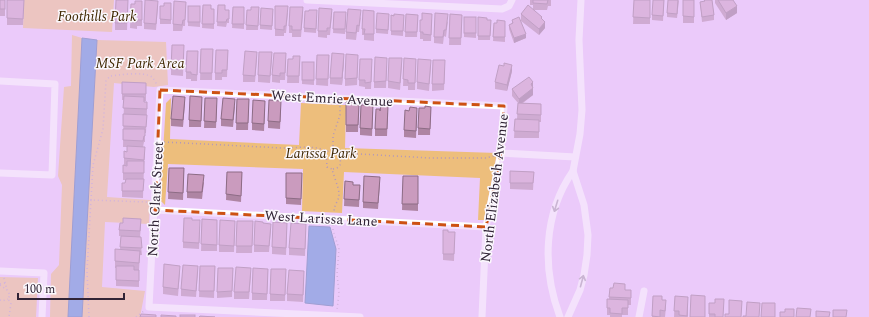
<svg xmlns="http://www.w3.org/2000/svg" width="869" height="317" font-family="Spectral,serif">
<rect width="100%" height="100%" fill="#ebcbfa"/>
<g fill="#edbe7c">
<path d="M24,0H114L112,32L23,28Z"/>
<path d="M72,35L82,38L68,317H50L51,274L59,265L62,185L58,176L64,87L71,86Z"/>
<path d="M97,40L166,42L168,85L154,87L114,83L107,197L150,200L149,224L105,222L102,287L145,291L140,317H82Z"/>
<path d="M171,98L170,139L299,145L301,103L340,105H346L345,148L497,153L484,220H478L480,178L344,172L342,213L302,211L303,169L168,164L165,205L160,200L166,103Z"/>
<path d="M0,277L38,278L36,317H0Z"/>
</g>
<g fill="#4b86d1" stroke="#4369a2">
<path d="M82,38L97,40L82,317H68Z"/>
<path d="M309,226L330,227L336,249L333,306L305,303Z"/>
</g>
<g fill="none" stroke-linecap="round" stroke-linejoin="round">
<g stroke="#b297bd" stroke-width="1.5" stroke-dasharray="1 3" stroke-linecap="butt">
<path d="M164,142L283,148L307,147L317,148L328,151L333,147V136L340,115V106"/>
<path d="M326,151L327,167L332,169C334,177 339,188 339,194C339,202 334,203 334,213"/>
<path d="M341,153L431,158H486L494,156"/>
<path d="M333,169L337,168L340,165L341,153L338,149L333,147"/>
<path d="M91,200L93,165L103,129L106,81L110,76C120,75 143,71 152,77C154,79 156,83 157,85"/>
<path d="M333,225V230L339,249L337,274L339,293L337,310"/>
<path d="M4,278L7,290"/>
<path d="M0,284L5,283"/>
<path d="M0,285L7,290L10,295L8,299L11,303L9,317"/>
<path d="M0,300L2,301L8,299"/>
<path d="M89,317L87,271L91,200L147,202"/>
<path d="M136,317L144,311"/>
</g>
<g stroke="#fff" stroke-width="7">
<path d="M307,0L502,9L509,6L512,0"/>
<path d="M0,81L55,84L52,175L0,173"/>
<path d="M501,153L575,157"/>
<path d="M155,210L486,227"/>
<path d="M0,271L44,273L42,317"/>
<path d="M360,317L149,307L160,90L504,106L501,153L486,227L482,317"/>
<path d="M560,317C542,269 543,214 573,171"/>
<path d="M568,317L580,290L584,275L587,255L588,235L584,205L573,171L580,134L582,110L579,40L581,0"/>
<path d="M639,317L644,291"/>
</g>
</g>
<g fill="#ae85a3">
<rect x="0" y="0" width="5" height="16"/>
<path d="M7,0H24L23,25H7Z"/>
<path d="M530,0H551V6H548L547,10H534L542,20L545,28L539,35L521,21V14L533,9V5H530Z"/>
<path d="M634,0H650V24H633Z"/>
<path d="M664,0L663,21L652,20V15Z"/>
<path d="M679,0L677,18L667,17V13Z"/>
<rect x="683" y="0" width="11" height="23"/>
<path d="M704,0H712L714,15V20L702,22L700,2L704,1Z"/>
<path d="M715,0H733L737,13L726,20L715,3Z"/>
<path d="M142,1V26H137V29L130,28L131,4H135Z"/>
<path d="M186,2L185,26H183L182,31H173V24Z"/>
<path d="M171,3V24H160V6H164Z"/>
<path d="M203,5L211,9H214V29L202,28Z"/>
<path d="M218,5L225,10H229V23H227L226,27L217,26Z"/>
<path d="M188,6H200V27L188,26Z"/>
<path d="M275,6L288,13L286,33H284V36H275Z"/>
<path d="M128,7L127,30H115V23Z"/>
<path d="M158,7L156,30L144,29V23Z"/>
<path d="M233,7H244V29L232,28Z"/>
<path d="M259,7L258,30H246L247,10H251Z"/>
<path d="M273,9L272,30L260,29V25Z"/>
<path d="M374,11V41L364,40V35H362V29Z"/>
<path d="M334,12H346L345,34L333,33Z"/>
<path d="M303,14L301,37H292V33H289V26Z"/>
<path d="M406,14L418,15L417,37H405Z"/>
<path d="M450,14L462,15L461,45H449Z"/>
<path d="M317,15L316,33L304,32V28Z"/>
<path d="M332,15L330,35H327V38L318,37V31Z"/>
<path d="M391,15H404L403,36L391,35Z"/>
<path d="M361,17L359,32H357L356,40L346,39V32Z"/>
<path d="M464,17H476V38L464,37Z"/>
<path d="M478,17L487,20H491L490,40H478Z"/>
<path d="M389,18L388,34L376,33V29Z"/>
<path d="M420,20H432L431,41H423V39H420Z"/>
<path d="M512,20L526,38L514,43L509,29V25L512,23Z"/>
<path d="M448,21L446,37L444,36L443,44L434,43V37Z"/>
<path d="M505,21V42L493,41L494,23H497Z"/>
<path d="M201,49H213L212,80H200Z"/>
<path d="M228,50L227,77H222V80H215V73Z"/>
<path d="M184,52L183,76L171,75V69Z"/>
<path d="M317,55H329L328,86L316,85Z"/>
<path d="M300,56L299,83H287L288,59H293Z"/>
<path d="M198,58L197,81H191V79H186V72Z"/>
<path d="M404,58L416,59L415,90H408V86H403Z"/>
<path d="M257,59L255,82H243V75Z"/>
<path d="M272,59L270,83L258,82V75Z"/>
<path d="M286,60L285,80H280V83L272,82V75Z"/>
<path d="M344,61L342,85L330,84V78Z"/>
<path d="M302,62H314V85L302,84Z"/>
<path d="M358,62L357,85L345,86V79Z"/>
<path d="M387,65L386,88H374V82Z"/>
<path d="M402,65L400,90L388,88V81Z"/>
<path d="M372,66L371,89H365V87L359,86V80Z"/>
<path d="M431,66L429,91L417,89V82Z"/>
<path d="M445,67L444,90L432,91V84Z"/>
<path d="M512,71L507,91L495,89V82Z"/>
<path d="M122,82L146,83V101H144L147,109L146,133H145V142H144L143,147L145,154L144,166L143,198L122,197V183H125L126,180H123V165L127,166V165H124V158L127,152V147H123L124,100H122Z"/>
<path d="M533,82V95L523,103L541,104V122H539V138H514L515,119H517L518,103L512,96V89Z"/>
<path d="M205,98L217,105L216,128H204Z"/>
<path d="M237,99H249L248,130H236Z"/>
<path d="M346,102L353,104L359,105L358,132H346Z"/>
<path d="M185,103L183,127L171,126V119Z"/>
<path d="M202,104L201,127H189V120Z"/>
<path d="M235,106L233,127L221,126V119Z"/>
<path d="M431,107L430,135H418V128L425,108Z"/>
<path d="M265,108L264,131L252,130V123Z"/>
<path d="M281,108L280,129L268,128V121Z"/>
<path d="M373,111L372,136L360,135V128Z"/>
<path d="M380,111L388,113L387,136H375V129Z"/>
<path d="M417,114L416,138L404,137V130Z"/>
<path d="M169,168H184L183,200L168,199Z"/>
<path d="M510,171L534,172L533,190L510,189Z"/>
<path d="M227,172H242L241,202L226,200Z"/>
<path d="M286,173H302L301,205L286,204Z"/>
<path d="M403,176H418V211L402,210Z"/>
<path d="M345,181L353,185H360L359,207L344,206Z"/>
<path d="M204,182L202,199L187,198V192Z"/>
<path d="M380,184L378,209L363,208V202Z"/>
<path d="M202,219L217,220V251H201Z"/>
<path d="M192,220L200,227L199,249L183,248V242Z"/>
<path d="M237,221H253L252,253H236Z"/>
<path d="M263,223L271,230L269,252H254V245Z"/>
<path d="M141,226L140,237L142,255H140L139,270L134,269L139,270V287L116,286V268H115V261L120,249L121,236H119V230Z"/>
<path d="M235,228L234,252H219V245Z"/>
<path d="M287,230L286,255L272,254V247Z"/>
<path d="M306,230L305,256L289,255V248Z"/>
<path d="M443,230L448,232H455L454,261L443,260Z"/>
<path d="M200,266H215L214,298L199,297Z"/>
<path d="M233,268L232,297L217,298V292Z"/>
<path d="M268,269L267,300H252V293Z"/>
<path d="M286,269L285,301H270V294Z"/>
<path d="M180,272L178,296L163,294V287Z"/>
<path d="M198,272L196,297L181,296V289Z"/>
<path d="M251,275L249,299H234V292Z"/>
<path d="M304,277L303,302L287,301V294Z"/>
<path d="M610,288L625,290L631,297V305H628V315H622V317H610V315H607V308L609,299Z"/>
<path d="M653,296L662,300L666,307L665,317H652Z"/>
<path d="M675,296L688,304V317H674Z"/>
<path d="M709,303L723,317H709Z"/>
</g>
<g fill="#8d6c85">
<path d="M737,6V13L726,20V13Z"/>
<path d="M545,22V28L539,35V29Z"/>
<path d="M526,34V38L514,43V38Z"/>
<path d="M344,54V61L342,85V78Z"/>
<path d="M512,65V71L507,91V85Z"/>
<path d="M533,82V95L519,105V99L531,84Z"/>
</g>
<g fill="#ca9bbe" stroke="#8d6c85">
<rect x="0" y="0" width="5" height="9"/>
<path d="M7,0H24L23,19L7,18Z"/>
<path d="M116,0H128L127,23H115Z"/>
<path d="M145,0L158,1L156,24L144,23Z"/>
<path d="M533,0H548L547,4L533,3Z"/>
<path d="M634,0H650V18L633,17Z"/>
<path d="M653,0H664L663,16L652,15Z"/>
<path d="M668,0H678L677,14L667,13Z"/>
<path d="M683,0H694V17L683,16Z"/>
<path d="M704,0H712L714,15L702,17L700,2L705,1Z"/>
<path d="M718,0H733L737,6L726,13Z"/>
<path d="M135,1H142V20H137V22H130L131,4H135Z"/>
<path d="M174,1L186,2L185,20H183L182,25L173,24Z"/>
<path d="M164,3H171V20L160,19V6H164Z"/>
<path d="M203,5H211V9H214V24H202Z"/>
<path d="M218,5H225V10H229V19H227L226,22H217Z"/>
<path d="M528,5L542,17L541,18L545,22L539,29L521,14Z"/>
<rect x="188" y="6" width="12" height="16"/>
<path d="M275,6H288L286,26H284V30L275,29Z"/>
<path d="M233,7H244V24H232Z"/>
<path d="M251,7H259L258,26L246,25L247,10H251Z"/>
<path d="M290,7H303L301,30H292V26H289Z"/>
<path d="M261,8L273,9L272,26L260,25Z"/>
<path d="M319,8L332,9L330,28H327V31H318Z"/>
<path d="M348,9L361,10L359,26L357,25L356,33L346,32Z"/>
<path d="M309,10H317L316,29L304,28L305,11H309Z"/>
<path d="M363,10L374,11V34H364L365,29H362Z"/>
<path d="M334,12H346L345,29H333Z"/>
<path d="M377,13L389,14L388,30L376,29Z"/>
<path d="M422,13L432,14L431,35L423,34V32H420V20H422Z"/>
<path d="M435,13L448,14L446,30H444L443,37H434Z"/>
<path d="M394,14L404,15L403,31H391V15L394,16Z"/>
<path d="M406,14L418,15L417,32H405Z"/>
<path d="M450,14L462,15L461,38H449Z"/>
<rect x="464" y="17" width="12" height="16"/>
<path d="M478,17L487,18V20H491L490,36H478Z"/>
<path d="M519,17L526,34L514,38L509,25L513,23L512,20Z"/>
<path d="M497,20L505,21V37H493L494,23H497Z"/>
<path d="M172,45H184L183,69H171Z"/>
<path d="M201,49H213L212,73H200Z"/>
<path d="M216,50H228L227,70H222V73H215Z"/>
<path d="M187,51H198L197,75L191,74V72H186Z"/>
<path d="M245,51L257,52L255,76L243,75Z"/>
<path d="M259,52H272L270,76L258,75Z"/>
<path d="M274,53H286L285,73H280V76L272,75Z"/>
<path d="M332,53L344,54L342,78H330Z"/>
<path d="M346,54L358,55L357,78L345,79Z"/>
<path d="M317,55H329L328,79H316Z"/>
<path d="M293,56H300L299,76H287L288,59H293Z"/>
<path d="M375,57L387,58L386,81L374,82Z"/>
<path d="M389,58H402L400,83L388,81Z"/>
<path d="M404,58L416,59L415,83H408V80L403,79Z"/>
<path d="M360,59H372L371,82L365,83V80H359Z"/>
<path d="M418,59L431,60L429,84L417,82Z"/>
<path d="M433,60H445L444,84H432Z"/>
<rect x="302" y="62" width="12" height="18"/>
<path d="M504,63L512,65L507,85L495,82L499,65L504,66Z"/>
<path d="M529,77L533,82L531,84L533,88L519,99L512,89Z"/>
<path d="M122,82L146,83V94H122Z"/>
<path d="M124,96L144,97V102H147V109L123,108Z"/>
<path d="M173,96L185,97L183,120L171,119Z"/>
<path d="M190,96L202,97L201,121L189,120Z"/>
<path d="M205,98H217L216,122L204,121Z"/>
<path d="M223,98L235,99L233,120L221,119Z"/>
<path d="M237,99H249L248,123H236Z"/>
<path d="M253,100L265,101L264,124L252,123Z"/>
<path d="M269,100L281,101L280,122L268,121Z"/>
<path d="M346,102L353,103V104L359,105L358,125H346Z"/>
<path d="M518,103L541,104V115L517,114Z"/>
<path d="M367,104H373L372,129L360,128L361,105H367Z"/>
<path d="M381,106H388L387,129H375L376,109H380V111Z"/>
<path d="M425,106L431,107L430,129L418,128L419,108H425Z"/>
<path d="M410,107L417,108L416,131L404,130L405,110L409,111Z"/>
<path d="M123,114L147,115L146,127L123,126Z"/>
<path d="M515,119L539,120V132L514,131Z"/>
<path d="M123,129H145V136H144L143,141L123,140Z"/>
<path d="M127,146L145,147L144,160L124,158V151L127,152Z"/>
<path d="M127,161H144V173H123V165L127,166Z"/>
<path d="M169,168H184L183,193L168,192Z"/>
<path d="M510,171L534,172L533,183H510Z"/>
<path d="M227,172H242L241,196L226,194Z"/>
<path d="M286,173H302L301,199L286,198Z"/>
<path d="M188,174L204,175L202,192H187Z"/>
<path d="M364,176L380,177L378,203L363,202Z"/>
<path d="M403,176H418V204H402Z"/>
<path d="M126,179H144L143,191H122V183H125Z"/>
<path d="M345,181L353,182V185H360L359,200L344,199Z"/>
<path d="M123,218L141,219L140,231L119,230L120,223H123Z"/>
<path d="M184,218H192V220H200L199,243L183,242Z"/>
<path d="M202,219L217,220V245L201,244Z"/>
<path d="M220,220L235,221L234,246L219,245Z"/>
<path d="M237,221H253L252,246H236Z"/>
<path d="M255,221L263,222V223L271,224L269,246L254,245Z"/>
<path d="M273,222L287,223L286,248L272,247Z"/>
<path d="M291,223L306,224L305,249L289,248Z"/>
<path d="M443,230H448V232H455L454,254H443Z"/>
<path d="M121,236L141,237L142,248L120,247Z"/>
<path d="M115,249L140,251L139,263L115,261Z"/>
<path d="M164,264L180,266L178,289L163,287Z"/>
<path d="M183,265L198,266L196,291L181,289Z"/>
<path d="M116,266H134V270H139V281L116,280Z"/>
<path d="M200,266H215L214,291H199Z"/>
<path d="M236,267L251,268L249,292H234Z"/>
<path d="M218,268H233L232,291L217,292Z"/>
<path d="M253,268L268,269L267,294L252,293Z"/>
<path d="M271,269H286L285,295L270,294Z"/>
<path d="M289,270L304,271L303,295L287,294Z"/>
<path d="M614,283L625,284V290H631V298L609,297L610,288H613Z"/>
<path d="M691,295L705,296V317H690Z"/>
<path d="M653,296H662V300H666L665,311L660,310V317L652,316Z"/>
<path d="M675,296L688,297L687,316L679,315V311H674Z"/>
<path d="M607,299L628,300V308H622V314L610,313V308H607Z"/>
<path d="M715,299H724L723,317H715V314H709V303H715Z"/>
<path d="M729,300L742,301L741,317H725V314H729Z"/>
<path d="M747,302L760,303L759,317H743V316H746Z"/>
<path d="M762,303H775V317H761Z"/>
<path d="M797,308L811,309L810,317H796Z"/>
<path d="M785,309H794V317H780V312H785Z"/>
<path d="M833,310H847L846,317H833Z"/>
<path d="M816,311L830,312L829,317H816Z"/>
<path d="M141,314L156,315V317H140Z"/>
<path d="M161,315L176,316V317H161Z"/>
<rect x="180" y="315" width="15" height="2"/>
<path d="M200,316L215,317H199Z"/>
</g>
<defs><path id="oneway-shaft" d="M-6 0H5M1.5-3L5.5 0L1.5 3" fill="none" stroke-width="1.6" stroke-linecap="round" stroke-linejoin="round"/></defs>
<g stroke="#a29ca5">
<use href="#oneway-shaft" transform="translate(556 206) rotate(107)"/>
<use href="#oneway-shaft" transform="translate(582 281) rotate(-75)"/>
</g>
<path d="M0 0H869V317H0ZM160,90L504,106L501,153L486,227L155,210Z" fill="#ebcbfa" fill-opacity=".55" fill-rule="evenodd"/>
<path fill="none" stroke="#cd5112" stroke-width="3" stroke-dasharray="8 5" stroke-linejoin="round" d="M160,90L504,106L501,153L486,227L155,210Z"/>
<g text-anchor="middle" stroke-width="3" stroke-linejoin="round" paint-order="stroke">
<g font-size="14" font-style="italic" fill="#3f2700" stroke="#fbf8fd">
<text x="97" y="21">Foothills Park</text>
<text x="140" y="68">MSF Park Area</text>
<text x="321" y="158">Larissa Park</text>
</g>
<g font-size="14" fill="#312436" stroke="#fbf8fd">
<text transform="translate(332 98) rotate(3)" y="5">West Emrie Avenue</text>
<text transform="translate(494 188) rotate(-83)" y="5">North Elizabeth Avenue</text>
<text transform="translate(155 199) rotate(-87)" y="5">North Clark Street</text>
<text transform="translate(321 218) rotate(3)" y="5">West Larissa Lane</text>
</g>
</g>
<path d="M18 293v6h106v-6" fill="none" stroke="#312436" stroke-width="2"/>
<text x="24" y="293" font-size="12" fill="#312436" stroke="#fbf8fd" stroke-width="3" paint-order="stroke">100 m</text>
</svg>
